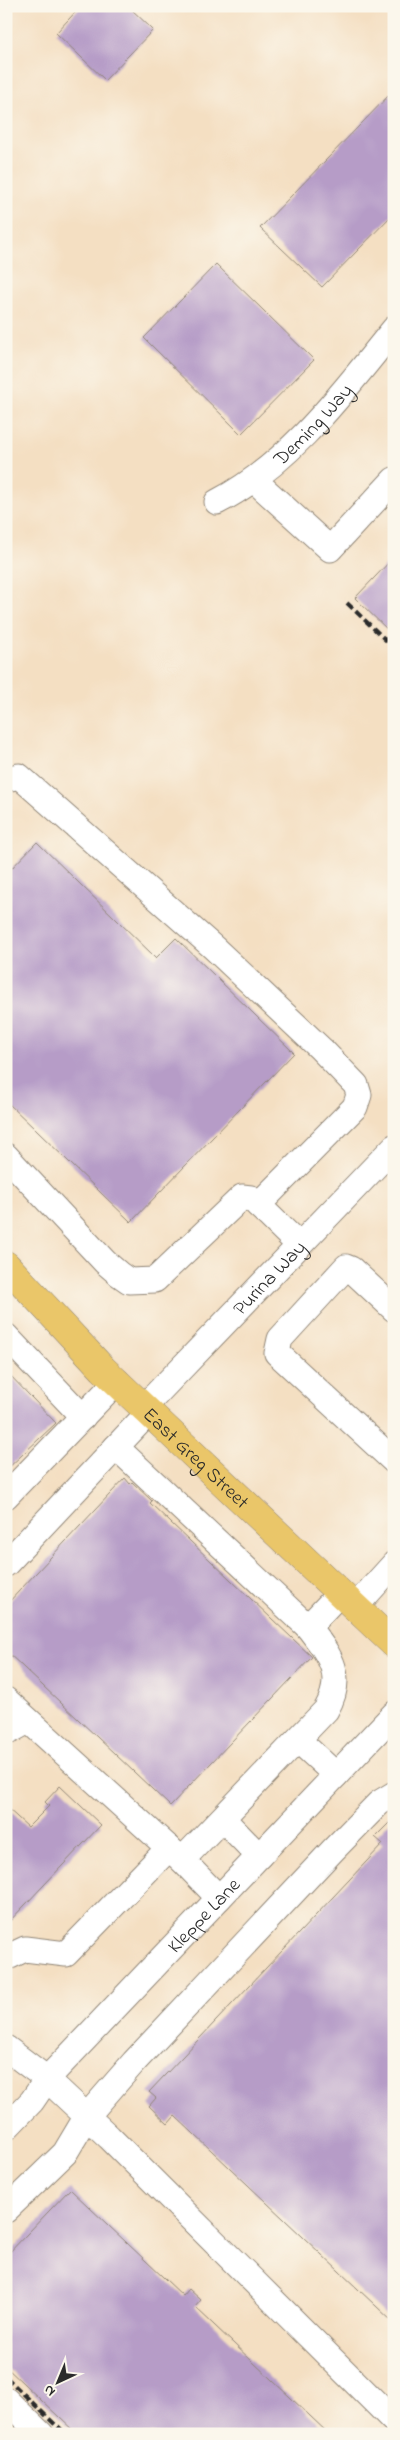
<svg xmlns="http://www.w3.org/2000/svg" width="400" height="2440" font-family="'Indie Flower',sans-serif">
<rect width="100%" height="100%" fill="#fbf7ec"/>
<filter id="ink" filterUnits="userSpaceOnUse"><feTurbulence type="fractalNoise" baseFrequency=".02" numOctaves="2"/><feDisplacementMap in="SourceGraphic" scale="10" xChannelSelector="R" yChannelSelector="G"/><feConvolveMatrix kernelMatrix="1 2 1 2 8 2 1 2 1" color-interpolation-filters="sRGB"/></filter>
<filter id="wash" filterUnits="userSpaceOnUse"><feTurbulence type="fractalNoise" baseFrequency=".0096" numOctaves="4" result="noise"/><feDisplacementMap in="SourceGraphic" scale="20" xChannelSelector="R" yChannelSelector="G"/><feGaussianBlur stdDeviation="1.12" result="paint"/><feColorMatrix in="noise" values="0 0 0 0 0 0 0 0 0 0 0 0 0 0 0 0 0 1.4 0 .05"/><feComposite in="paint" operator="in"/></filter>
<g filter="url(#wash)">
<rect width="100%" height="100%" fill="#f4dfc2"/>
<g id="blocks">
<g fill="#b69cc7">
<path d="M81,6H128L153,30L105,80L56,33Z"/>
<path d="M394,90V213L322,287L260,228Z"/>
<path d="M216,264L314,360L241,434L144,338Z"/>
<path d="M394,557V636L355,598Z"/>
<path d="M37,842L156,958L176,938L294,1053L131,1222L6,1101V874Z"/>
<path d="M6,1371L56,1423L6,1470Z"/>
<path d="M125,1478L130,1484L132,1482L152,1501L150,1503L312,1657L170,1806L6,1651V1605Z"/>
<path d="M60,1786L101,1825L6,1925V1807L28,1827L49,1806L45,1802Z"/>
<path d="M394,1818V2323L175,2116L168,2124L149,2106L156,2098L149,2092L383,1844L375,1837Z"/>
<path d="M70,2189L183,2296L189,2289L201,2300L195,2307L329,2434H77L6,2367V2256Z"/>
</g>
</g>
</g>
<g filter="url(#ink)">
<use href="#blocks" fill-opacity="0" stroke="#908576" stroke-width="1"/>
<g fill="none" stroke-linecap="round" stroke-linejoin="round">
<defs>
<g id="minor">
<path d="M254,480L330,549L394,480"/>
<path id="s1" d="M217,502C290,464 343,392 394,329"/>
<path d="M6,779L19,776L214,948L321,1049L356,1085L359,1095L355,1107L258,1205"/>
<path d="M6,1156L105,1262L119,1274L129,1281L155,1280L242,1197L251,1198L299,1245"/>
<path d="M394,1309L351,1269L346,1267L280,1339L277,1353L394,1461"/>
<path d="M6,1336L83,1417"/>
<path id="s2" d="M144,1407L394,1147"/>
<path d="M6,1496L117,1381"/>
<path d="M6,1564L149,1412"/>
<path d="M355,1607L394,1564"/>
<path d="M308,1627L340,1593"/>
<path d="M6,1700L182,1860L326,1710C346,1675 330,1656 308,1627L116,1447"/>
<path d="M6,1730L10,1731L28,1721"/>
<path d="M298,1740L336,1775"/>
<path d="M223,1819L259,1856"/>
<path d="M182,1860L219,1898"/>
<path d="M6,1958L25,1949L66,1954L169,1848"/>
<path id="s3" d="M6,2048L47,2079L394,1714"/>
<path d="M6,2128L32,2101L47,2079L109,2137L394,2421"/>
<path d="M6,2210L65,2153L87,2116L134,2062L333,1850L379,1803L394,1794"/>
<path d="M6,2400L41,2434"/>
</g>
<g id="major">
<path id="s4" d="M6,1265L103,1369L394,1644"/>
</g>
</defs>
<use href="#minor" stroke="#908576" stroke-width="27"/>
<use href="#major" stroke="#908576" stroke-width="29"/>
<use href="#minor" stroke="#fff" stroke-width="25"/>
<use href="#major" stroke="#eac669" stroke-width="28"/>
<g stroke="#2b2b2b" stroke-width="4" stroke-dasharray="8 4" stroke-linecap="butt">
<path d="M347,603L394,648"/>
<path d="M6,2377L65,2434"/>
<path d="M6,2433L7,2434"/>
</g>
</g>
</g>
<g text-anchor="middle" stroke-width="4" stroke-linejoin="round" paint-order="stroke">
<g font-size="20" fill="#2b2b2b" stroke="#fbf7ec">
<text dy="7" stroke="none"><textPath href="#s1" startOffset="124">Deming Way</textPath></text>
<text dy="7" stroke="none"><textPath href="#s2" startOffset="180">Purina Way</textPath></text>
<text dy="7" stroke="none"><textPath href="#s4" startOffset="271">East Greg Street</textPath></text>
<text dy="7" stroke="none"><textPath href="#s3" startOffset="278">Kleppe Lane</textPath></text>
</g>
</g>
<rect width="400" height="2440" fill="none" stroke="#fbf7ec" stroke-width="25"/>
<g transform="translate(58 2382) rotate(224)" stroke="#fbf7ec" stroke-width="4" paint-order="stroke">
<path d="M0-4L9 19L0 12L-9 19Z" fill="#2b2b2b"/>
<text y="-8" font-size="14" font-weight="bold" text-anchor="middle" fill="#2b2b2b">N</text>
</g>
</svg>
